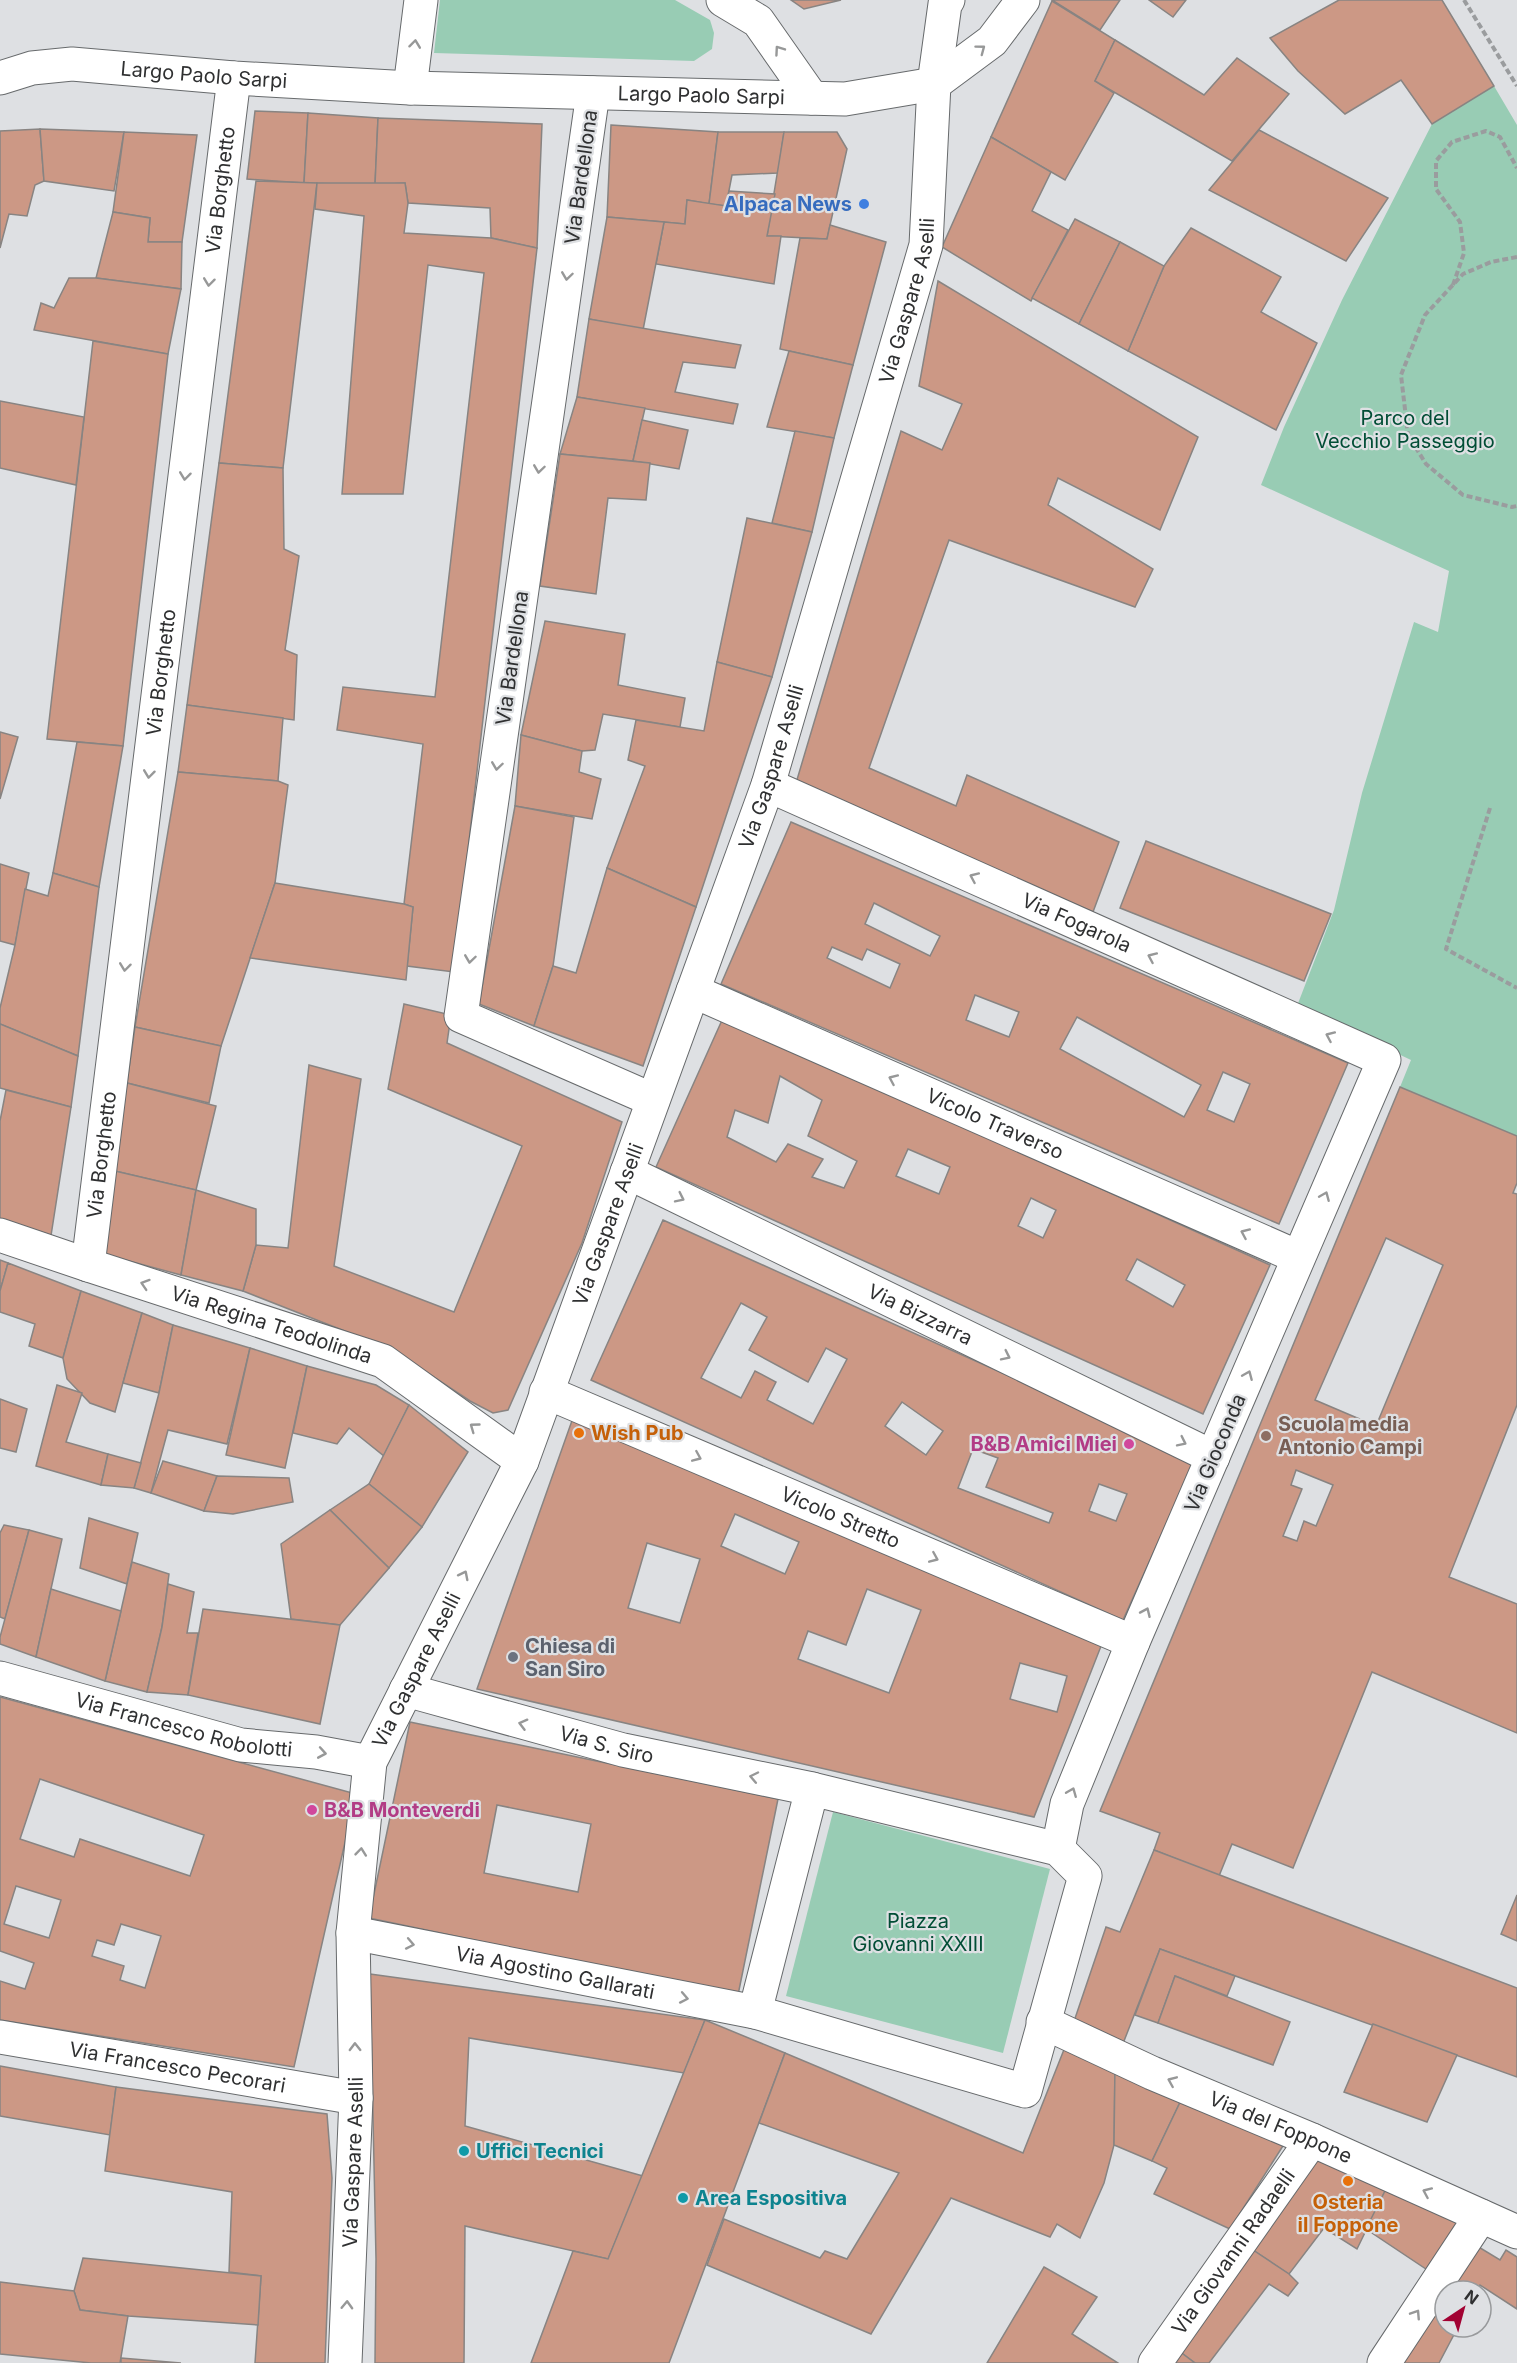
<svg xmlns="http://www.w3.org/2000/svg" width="1517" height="2363" font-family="Inter,sans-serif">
<rect width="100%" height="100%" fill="#dee0e3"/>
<g fill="#98ccb4">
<path d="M440,0H675L710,20L714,33L712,49L694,61L434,53Z"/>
<path d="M1494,86L1517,125V1136L1400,1087L1411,1060L1297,1006L1334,910L1362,793L1414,622L1438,632L1449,571L1261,485L1284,427L1342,300L1432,124Z"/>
<path d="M833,1812L1050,1869L1003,2053L786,1996Z"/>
</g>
<g fill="#cc9885" stroke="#888482" stroke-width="1.5" fill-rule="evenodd">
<path d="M791,0H841L804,9Z"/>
<path d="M1052,0H1120L1100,30Z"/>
<path d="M1149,0H1186L1173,17Z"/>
<path d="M1339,0H1442L1494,86L1432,124L1401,80L1345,114L1298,71L1270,38Z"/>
<path d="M1052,1L1115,40L1095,81L1114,93L1065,180L991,137Z"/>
<path d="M1115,40L1204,95L1237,58L1289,94L1232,161L1095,81Z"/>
<path d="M255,111L308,113L304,183L247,179Z"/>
<path d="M308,113L378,118L375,185L304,183Z"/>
<path d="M378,118L542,124L537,248L491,238L490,208L408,203L405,183L375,185Z"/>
<path d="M611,125L718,132L709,204L687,200L685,224L607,217Z"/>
<path d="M40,129L44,181L35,185L27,216L9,214L0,248V131Z"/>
<path d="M40,129L124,132L114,191L44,181Z"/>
<path d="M1259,130L1388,198L1346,261L1209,190Z"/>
<path d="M124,132L197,135L182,242H148L150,218L113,212Z"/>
<path d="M718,132H784L778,173L732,175L726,206L709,204Z"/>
<path d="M784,132H837L847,149L827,239L767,236Z"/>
<path d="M991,137L1051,172L1032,211L1068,230L1031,301L942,247Z"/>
<path d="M256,181L317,183L283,468L219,463Z"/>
<path d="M317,183H405L408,203L404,233L491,238L537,248L454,972L407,966L413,907L404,904L423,744L337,730L343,687L435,697L484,273L428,265L403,494H342L364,216L315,209Z"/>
<path d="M729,191L775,194L767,236H781L774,284L656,264L664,222L685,224L687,200L726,206Z"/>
<path d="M113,212L150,218L148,242H182L181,289L96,278Z"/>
<path d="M607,217L664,222L643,330L589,319Z"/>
<path d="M1075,219L1120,242L1079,324L1032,298Z"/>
<path d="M830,225L886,242L853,365L780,349L800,238L827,239Z"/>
<path d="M1191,228L1281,277L1261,312L1317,343L1276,430L1128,351L1164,266Z"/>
<path d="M1120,242L1164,266L1128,351L1079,324Z"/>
<path d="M69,278H96L181,289L168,354L34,330L41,303L54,308Z"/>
<path d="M938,281L1198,437L1160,530L1058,478L1048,505L1153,569L1135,607L949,540L869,768L956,806L967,775L1119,842L1093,912L796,783L901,431L942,450L962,404L919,386Z"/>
<path d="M589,319L741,345L735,368L683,362L675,392L738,404L733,424L577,397Z"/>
<path d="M93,341L168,354L123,746L47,739Z"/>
<path d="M789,351L853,365L834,438L767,427Z"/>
<path d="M577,397L645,408L633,461L560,454Z"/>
<path d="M0,401L84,417L76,485L0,468Z"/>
<path d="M642,420L688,430L679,469L633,461Z"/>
<path d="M795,431L834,438L812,532L772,523Z"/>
<path d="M560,454L650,463L646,500L608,498L596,594L540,586Z"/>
<path d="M219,463L283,468L284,549L299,556L285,650L297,655L294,720L187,705Z"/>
<path d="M747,518L812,532L772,677L717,662Z"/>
<path d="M545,621L625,634L618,685L685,698L680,727L603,714L595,750L582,751L521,735Z"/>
<path d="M717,662L772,677L696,907L607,868L645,766L628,760L636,720L704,731Z"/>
<path d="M187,705L283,718L278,781L178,772Z"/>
<path d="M0,732L18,737L0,799Z"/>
<path d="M521,735L582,751L579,772L601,779L592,819L515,806Z"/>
<path d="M77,742L123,746L99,887L53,873Z"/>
<path d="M178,772L278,781L288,785L275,883L221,1046L135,1027Z"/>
<path d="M515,806L574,817L553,966L534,1026L479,1004Z"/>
<path d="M791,822L1348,1063L1279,1224L721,984ZM874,903L940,936L930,956L865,924ZM832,947L862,960L867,949L900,964L890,988L827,958ZM975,995L1019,1012L1009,1037L966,1020ZM1077,1017L1201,1085L1184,1117L1060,1049ZM1223,1072L1250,1084L1234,1122L1207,1110Z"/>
<path d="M1146,841L1331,914L1304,981L1120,908Z"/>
<path d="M0,864L29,873L15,945L0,941Z"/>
<path d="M607,868L696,907L643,1066L534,1026L553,966L576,973Z"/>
<path d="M53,873L99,887L78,1056L0,1024V1008L15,945L25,889L48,896Z"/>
<path d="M275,883L404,904L413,907L406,980L250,958Z"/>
<path d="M404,1004L451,1015L447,1043L622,1122L582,1243L508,1410L493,1413L470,1401L393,1350L243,1291L256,1245L288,1248L309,1065L361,1079L334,1266L454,1312L522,1146L388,1089Z"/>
<path d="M723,1018L1270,1265L1203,1414L656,1167ZM780,1076L822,1100L808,1136L857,1161L844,1188L812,1177L823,1159L788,1144L776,1162L727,1137L735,1110L768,1123ZM908,1149L950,1167L939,1194L896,1176ZM1031,1198L1056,1210L1043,1238L1018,1226ZM1137,1259L1185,1285L1173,1307L1126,1280Z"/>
<path d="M0,1024L78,1056L71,1107L0,1088Z"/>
<path d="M135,1027L221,1046L209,1103L127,1083Z"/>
<path d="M127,1083L216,1106L196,1190L115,1171Z"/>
<path d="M1400,1087L1517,1136V1183L1513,1193L1517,1194V1405L1449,1577L1517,1604V1733L1372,1672L1293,1868L1232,1844L1219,1876L1154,1850L1160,1833L1100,1811ZM1386,1238L1443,1265L1376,1426L1315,1400ZM1296,1470L1333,1485L1316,1526L1304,1521L1297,1541L1283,1536L1302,1489L1291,1485Z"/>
<path d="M6,1090L71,1107L50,1242L0,1225V1121Z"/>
<path d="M115,1171L196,1190L181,1275L103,1254Z"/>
<path d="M196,1190L256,1209V1245L243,1291L181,1275Z"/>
<path d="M663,1220L1195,1460L1123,1620L591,1380ZM741,1303L767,1317L749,1350L808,1382L826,1348L847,1359L813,1424L767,1400L776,1382L755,1371L741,1398L701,1378ZM902,1402L943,1431L926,1455L885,1426ZM973,1449L998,1458L986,1487L1053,1513L1049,1523L958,1488ZM1099,1484L1127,1494L1116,1521L1089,1511Z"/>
<path d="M0,1260L8,1263L0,1291Z"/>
<path d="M8,1263L81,1291L63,1358L29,1346L35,1324L0,1312V1291Z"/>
<path d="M81,1291L142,1313L115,1412L90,1403L67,1379L63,1358Z"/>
<path d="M142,1313L173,1325L159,1393L123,1383Z"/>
<path d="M173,1325L250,1348L227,1444L168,1430L151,1493L134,1488L159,1393Z"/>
<path d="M250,1348L307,1366L285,1468L226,1455Z"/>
<path d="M307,1366L376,1385L409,1405L384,1456L349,1428L337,1444L293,1433Z"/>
<path d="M57,1385L82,1393L66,1442L108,1454L101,1485L36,1466Z"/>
<path d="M0,1399L27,1409L16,1452L0,1448Z"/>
<path d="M409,1405L468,1452L422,1527L369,1484Z"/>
<path d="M574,1415L1105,1636L1034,1817L477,1689ZM735,1514L799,1542L785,1574L721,1546ZM647,1543L700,1559L680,1623L628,1608ZM867,1589L921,1610L889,1693L798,1659L808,1631L846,1645ZM1020,1663L1067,1676L1057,1712L1010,1699Z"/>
<path d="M108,1454L141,1463L134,1488L101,1485Z"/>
<path d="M163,1461L217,1476L204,1511L151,1493Z"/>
<path d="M217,1476L289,1478L293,1502L233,1514L204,1511Z"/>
<path d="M369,1484L422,1527L389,1568L330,1510Z"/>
<path d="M330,1510L389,1568L340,1625L291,1619L281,1544Z"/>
<path d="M89,1518L138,1533L127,1584L80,1568Z"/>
<path d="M4,1525L29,1530L5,1619L0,1617V1533Z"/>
<path d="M29,1530L62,1539L36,1657L0,1644V1637Z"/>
<path d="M132,1562L169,1574L162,1627L147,1692L105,1681Z"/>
<path d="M168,1584L194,1592L187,1633H198L188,1695L147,1692L162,1627Z"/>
<path d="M51,1589L121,1611L105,1681L36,1657Z"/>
<path d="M203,1609L340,1625L320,1724L188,1695Z"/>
<path d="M0,1697L356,1794L294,2067L0,2020V1981L25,1989L34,1963L0,1951ZM40,1779L204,1835L190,1876L80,1839L74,1857L20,1839ZM16,1886L61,1900L49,1938L4,1924ZM121,1924L161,1936L145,1988L120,1980L124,1966L92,1956L97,1940L114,1945Z"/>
<path d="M410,1722L778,1799L738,1995L369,1918ZM497,1805L591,1824L578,1892L484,1873Z"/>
<path d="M1154,1850L1517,1988V2077L1160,1949L1115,2064L1067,2042L1106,1927L1120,1932Z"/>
<path d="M1517,1895V1941L1501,1934Z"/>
<path d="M1160,1949L1235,1976L1227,1996L1175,1976L1158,2023L1135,2015Z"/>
<path d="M370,1974L705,2020L684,2073L469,2038L465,2126L643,2176L608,2259L465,2226L464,2363H375L376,2259Z"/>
<path d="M1175,1976L1290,2022L1273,2065L1158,2023Z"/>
<path d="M705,2020L785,2053L669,2363H531L573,2251L608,2259Z"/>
<path d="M1373,2024L1457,2055L1427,2122L1344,2092Z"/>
<path d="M1067,2042L1115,2064L1114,2145L1104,2183L1080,2238L1057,2224L1050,2237L951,2198L871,2334L707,2265L724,2219L820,2258L825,2251L847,2259L899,2173L759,2123L785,2053L1023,2153Z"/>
<path d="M1115,2064L1184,2094L1152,2161L1114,2145Z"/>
<path d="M0,2066L116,2087L110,2135L0,2116Z"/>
<path d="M116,2087L327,2114L332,2178L325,2363H255L261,2276L229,2272L232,2192L105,2171Z"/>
<path d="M1184,2094L1288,2138L1230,2229L1154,2194L1167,2168L1152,2161Z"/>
<path d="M1314,2146L1390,2181L1357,2249L1324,2228L1289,2274L1247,2246Z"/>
<path d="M1390,2181L1461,2220L1426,2269L1366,2229Z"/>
<path d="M1472,2243L1500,2260L1506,2250L1517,2257V2309L1480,2285L1477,2291H1445V2327H1458L1439,2363H1401Z"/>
<path d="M1247,2246L1289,2274L1298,2283L1288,2296L1269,2284L1209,2363H1195L1179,2351Z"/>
<path d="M83,2258L261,2276L258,2325L128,2316L80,2310L74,2291Z"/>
<path d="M1044,2267L1097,2297L1072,2334L1118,2363H987Z"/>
<path d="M0,2282L74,2291L80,2310L128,2316L120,2363H91L0,2354Z"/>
<path d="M1179,2351L1195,2363H1171Z"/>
<path d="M121,2358L181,2363H121Z"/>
</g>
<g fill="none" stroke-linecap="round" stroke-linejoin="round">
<defs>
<g id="street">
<path d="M723,0L758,21L812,98"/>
<path id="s1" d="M0,78L32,68L72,64L234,78L410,88L845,99L934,84L992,41L1023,0"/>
<path d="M410,88L421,0"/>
<path d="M593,93L461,1016L653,1100"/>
<path id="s2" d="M768,785L1384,1060L1133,1642L1067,1804L1058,1849"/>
<path id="s3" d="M693,991L1298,1257"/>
<path id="s4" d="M627,1172L1213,1457"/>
<path id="s5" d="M0,1235L88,1265L383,1361L522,1461"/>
<path id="s6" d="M88,1265L234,78"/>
<path id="s7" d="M546,1392L1133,1642"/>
<path id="s8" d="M0,1678L241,1745L316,1752L370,1762"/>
<path id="s9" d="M406,1690L623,1750L812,1789"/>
<path d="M812,1789L1058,1849L1085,1876L1025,2091L755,2012Z"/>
<path id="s10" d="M353,1933L755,2012"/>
<path id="s11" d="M1043,2022L1152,2073L1312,2140L1517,2232"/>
<path id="s12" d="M0,2037L356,2098"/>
<path id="s13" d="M345,2363L356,2098L353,1933L370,1762L522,1461L768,785L926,245L934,84L945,4L948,0"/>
<path id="s14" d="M1155,2363L1312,2140"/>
<path d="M1384,2363L1481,2216"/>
</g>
</defs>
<use href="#street" stroke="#676a6c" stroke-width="35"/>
<g stroke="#9a9c9e" stroke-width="4" stroke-dasharray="6 3" stroke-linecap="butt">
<path d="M1464,0L1517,86"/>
<path d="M1517,257L1491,262L1463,274L1425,315L1401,375L1408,435L1426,464L1463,495L1512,507L1517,506"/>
<path d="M1453,285L1464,253L1460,222L1436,189V161L1452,142L1486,131L1500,137L1517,168"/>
<path d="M1490,808L1446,949L1517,988"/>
</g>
<use href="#street" stroke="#fff" stroke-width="33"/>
</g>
<defs><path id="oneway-chevron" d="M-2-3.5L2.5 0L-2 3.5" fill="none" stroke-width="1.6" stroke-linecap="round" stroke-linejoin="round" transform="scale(1.5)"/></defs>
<g stroke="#979898">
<use href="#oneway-chevron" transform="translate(415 44) rotate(-83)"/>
<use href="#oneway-chevron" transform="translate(981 49) rotate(-37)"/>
<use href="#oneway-chevron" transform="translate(779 50) rotate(-125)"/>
<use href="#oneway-chevron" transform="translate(567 276) rotate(98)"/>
<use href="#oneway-chevron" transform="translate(209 282) rotate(97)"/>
<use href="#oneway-chevron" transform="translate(539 469) rotate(98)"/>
<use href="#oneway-chevron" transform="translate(185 476) rotate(97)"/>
<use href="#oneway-chevron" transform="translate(497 766) rotate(98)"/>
<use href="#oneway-chevron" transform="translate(149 774) rotate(97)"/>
<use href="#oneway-chevron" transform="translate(974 877) rotate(-156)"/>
<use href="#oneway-chevron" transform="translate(1152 957) rotate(-156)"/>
<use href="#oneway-chevron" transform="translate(470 959) rotate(98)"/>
<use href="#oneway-chevron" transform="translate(125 967) rotate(97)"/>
<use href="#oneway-chevron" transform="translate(1330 1036) rotate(-156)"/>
<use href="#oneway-chevron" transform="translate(893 1079) rotate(-156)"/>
<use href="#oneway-chevron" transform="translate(1325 1196) rotate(-67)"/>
<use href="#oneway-chevron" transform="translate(680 1198) rotate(26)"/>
<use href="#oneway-chevron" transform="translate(1245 1233) rotate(-156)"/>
<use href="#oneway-chevron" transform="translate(145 1284) rotate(-162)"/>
<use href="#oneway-chevron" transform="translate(1006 1356) rotate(26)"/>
<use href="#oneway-chevron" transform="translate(1248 1375) rotate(-67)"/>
<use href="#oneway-chevron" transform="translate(474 1427) rotate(-144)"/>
<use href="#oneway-chevron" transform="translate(1182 1442) rotate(26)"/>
<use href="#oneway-chevron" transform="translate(697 1457) rotate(23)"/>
<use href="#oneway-chevron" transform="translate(934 1558) rotate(23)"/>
<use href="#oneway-chevron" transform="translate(464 1575) rotate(-63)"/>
<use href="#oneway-chevron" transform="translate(1146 1612) rotate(-66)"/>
<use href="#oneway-chevron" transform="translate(523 1724) rotate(-165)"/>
<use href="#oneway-chevron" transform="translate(322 1753) rotate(10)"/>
<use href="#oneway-chevron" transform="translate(754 1777) rotate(-168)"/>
<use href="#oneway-chevron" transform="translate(1072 1792) rotate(-68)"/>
<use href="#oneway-chevron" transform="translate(361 1852) rotate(-84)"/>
<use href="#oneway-chevron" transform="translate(410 1944) rotate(11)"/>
<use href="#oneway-chevron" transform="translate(684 1998) rotate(11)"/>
<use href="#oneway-chevron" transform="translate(355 2047) rotate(-91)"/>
<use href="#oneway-chevron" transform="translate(1172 2081) rotate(-157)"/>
<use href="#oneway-chevron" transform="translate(1427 2192) rotate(-156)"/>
<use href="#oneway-chevron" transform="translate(347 2305) rotate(-88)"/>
<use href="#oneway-chevron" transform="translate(1416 2314) rotate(-57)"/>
</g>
<circle fill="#3f7fe0" stroke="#dee0e3" stroke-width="2" cx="864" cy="204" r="6"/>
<g fill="#e8710a" stroke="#dee0e3" stroke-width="2">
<circle cx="579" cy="1433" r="6"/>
<circle cx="1348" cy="2181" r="6"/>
</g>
<circle fill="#8d6e63" stroke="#dee0e3" stroke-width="2" cx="1266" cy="1436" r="6"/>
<g fill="#d1479c" stroke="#dee0e3" stroke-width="2">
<circle cx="1129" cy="1444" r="6"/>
<circle cx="312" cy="1810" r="6"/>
</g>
<circle fill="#6b7280" stroke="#dee0e3" stroke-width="2" cx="513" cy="1657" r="6"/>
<g fill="#0f9aa8" stroke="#dee0e3" stroke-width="2">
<circle cx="464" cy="2151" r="6"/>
<circle cx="683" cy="2198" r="6"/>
</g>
<g text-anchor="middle" stroke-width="4.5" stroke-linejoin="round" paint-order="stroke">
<g font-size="20" fill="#2f3031" stroke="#dee0e3">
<text dy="7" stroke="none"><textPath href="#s1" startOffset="206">Largo Paolo Sarpi</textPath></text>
<text dy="7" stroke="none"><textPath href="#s1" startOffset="704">Largo Paolo Sarpi</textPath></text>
<text transform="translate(581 177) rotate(-82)" y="7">Via Bardellona</text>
<text dy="7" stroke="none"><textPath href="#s6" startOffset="1083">Via Borghetto</textPath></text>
<text dy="7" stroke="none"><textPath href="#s13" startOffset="2163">Via Gaspare Aselli</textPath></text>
<text transform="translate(512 658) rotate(-82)" y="7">Via Bardellona</text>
<text dy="7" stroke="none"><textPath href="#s6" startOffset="597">Via Borghetto</textPath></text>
<text dy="7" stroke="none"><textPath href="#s13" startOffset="1677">Via Gaspare Aselli</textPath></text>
<text dy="7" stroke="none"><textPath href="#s2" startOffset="338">Via Fogarola</textPath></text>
<text dy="7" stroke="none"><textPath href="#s3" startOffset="330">Vicolo Traverso</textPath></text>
<text dy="7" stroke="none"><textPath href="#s6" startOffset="111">Via Borghetto</textPath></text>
<text dy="7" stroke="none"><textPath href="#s13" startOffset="1191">Via Gaspare Aselli</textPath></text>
<text dy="7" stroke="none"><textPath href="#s4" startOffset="326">Via Bizzarra</textPath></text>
<text dy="7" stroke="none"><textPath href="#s5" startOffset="286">Via Regina Teodolinda</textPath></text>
<text transform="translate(1215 1453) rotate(-67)" y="7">Via Gioconda</text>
<text dy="7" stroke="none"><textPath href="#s7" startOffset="320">Vicolo Stretto</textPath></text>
<text dy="7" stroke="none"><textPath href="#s13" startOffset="705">Via Gaspare Aselli</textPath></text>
<text dy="7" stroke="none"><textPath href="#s8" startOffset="190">Via Francesco Robolotti</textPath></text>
<text dy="7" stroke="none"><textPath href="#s9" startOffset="208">Via S. Siro</textPath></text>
<text dy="7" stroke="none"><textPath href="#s10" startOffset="206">Via Agostino Gallarati</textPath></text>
<text dy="7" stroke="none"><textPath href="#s12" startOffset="180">Via Francesco Pecorari</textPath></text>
<text dy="7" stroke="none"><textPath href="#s11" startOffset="260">Via del Foppone</textPath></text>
<text dy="7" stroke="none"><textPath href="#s13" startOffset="201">Via Gaspare Aselli</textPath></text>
<text dy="7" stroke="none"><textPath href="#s14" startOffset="136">Via Giovanni Radaelli</textPath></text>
</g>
<g font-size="20" font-weight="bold" fill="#366cbe" stroke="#dee0e3" text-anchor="end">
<text x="852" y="211">Alpaca News</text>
</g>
<g font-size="20" fill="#014d35" stroke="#dee0e3">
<text x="1405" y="425">Parco del<tspan x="1405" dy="23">Vecchio Passeggio</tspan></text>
<text x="918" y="1928">Piazza<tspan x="918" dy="23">Giovanni XXIII</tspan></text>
</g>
<g font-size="20" font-weight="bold" fill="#785e54" stroke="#dee0e3" text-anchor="start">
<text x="1278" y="1431">Scuola media<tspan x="1278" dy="23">Antonio Campi</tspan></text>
</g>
<g font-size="20" font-weight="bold" fill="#c56008" stroke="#dee0e3" text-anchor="start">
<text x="591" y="1440">Wish Pub</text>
<text x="1348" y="2209" text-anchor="middle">Osteria<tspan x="1348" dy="23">il Foppone</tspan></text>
</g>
<g font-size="20" font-weight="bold" fill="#b23c85" stroke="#dee0e3" text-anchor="end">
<text x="1117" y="1451">B&amp;B Amici Miei</text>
<text x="324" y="1817" text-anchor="start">B&amp;B Monteverdi</text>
</g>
<g font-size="20" font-weight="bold" fill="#5b616d" stroke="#dee0e3" text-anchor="start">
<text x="525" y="1653">Chiesa di<tspan x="525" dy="23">San Siro</tspan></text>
</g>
<g font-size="20" font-weight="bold" fill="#0d838f" stroke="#dee0e3" text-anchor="start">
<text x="476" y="2158">Uffici Tecnici</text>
<text x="695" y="2205">Area Espositiva</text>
</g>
</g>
<g transform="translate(1463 2309) rotate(36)"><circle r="28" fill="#dee0e3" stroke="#989a9c" stroke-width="1.5"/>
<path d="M0-4.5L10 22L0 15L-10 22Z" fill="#a20233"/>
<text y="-9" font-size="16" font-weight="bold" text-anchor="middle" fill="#2f3031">N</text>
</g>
</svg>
